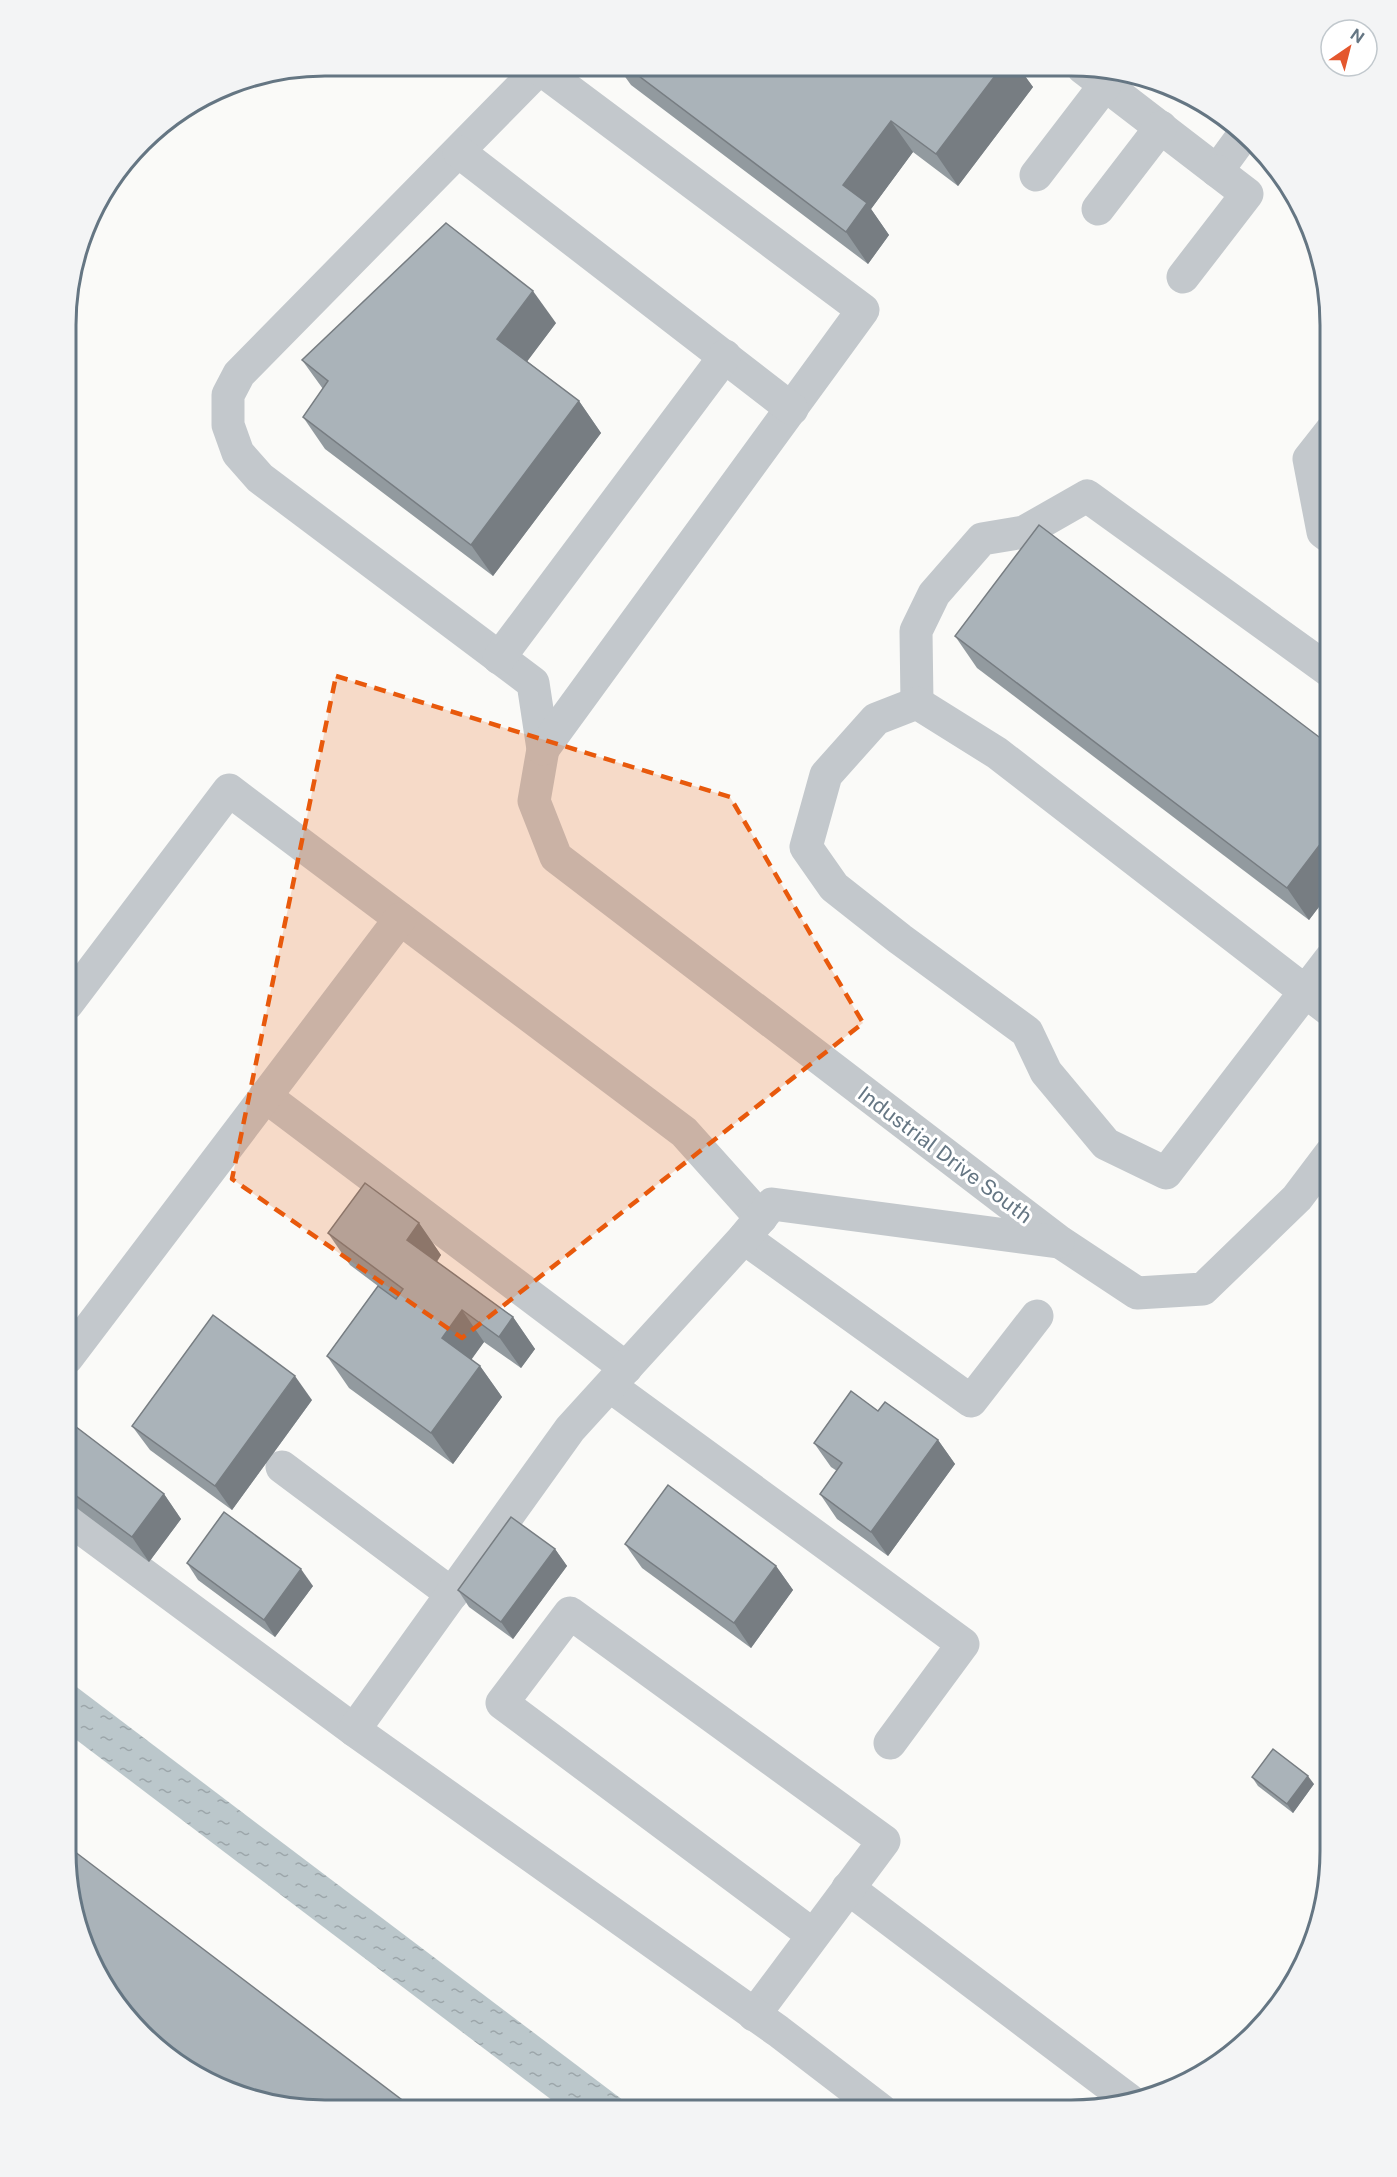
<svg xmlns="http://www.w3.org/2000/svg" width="1397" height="2177" font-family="'Public Sans',sans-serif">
<defs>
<pattern id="water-ripples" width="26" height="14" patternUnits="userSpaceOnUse" patternTransform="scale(1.5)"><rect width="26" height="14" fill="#bbc7cb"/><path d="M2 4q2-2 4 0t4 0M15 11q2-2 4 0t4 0" fill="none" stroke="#9ca6aa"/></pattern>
</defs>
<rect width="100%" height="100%" fill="#fafaf8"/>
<path fill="url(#water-ripples)" d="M66,1679L636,2110H565L66,1732Z"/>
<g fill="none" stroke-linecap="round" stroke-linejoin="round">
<g stroke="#c3c8cc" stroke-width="33">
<path d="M541,67L239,374L228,395V425L238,453L260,478L533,683L543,749L534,801L556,857L1060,1242L1137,1293L1203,1289L1297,1198L1331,1153"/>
<path d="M539,68L863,310L543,749"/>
<path d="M1083,68L1217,171L1244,134"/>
<path d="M459,152L792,409"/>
<path d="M1036,175L1105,85"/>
<path d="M1098,209L1161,127"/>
<path d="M1183,277L1247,194L1217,171"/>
<path d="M1331,538L1323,532L1309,459L1331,431"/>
<path d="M499,658L725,356"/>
<path d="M917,703L916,631L934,594L982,539L1024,532L1087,496L1331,672"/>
<path d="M67,1004L229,790L684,1132L761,1218"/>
<path d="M1331,1011L1306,992L997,753L917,703L876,719L826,775L806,847L834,887L900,939L1027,1032L1046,1072L1106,1144L1166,1173L1331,958"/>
<path d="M265,1096L626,1368"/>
<path d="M744,1238L971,1401L1037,1316"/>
<path d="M67,1358L400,919"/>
<path d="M610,1386L963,1644L890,1743"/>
<path d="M282,1467L452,1594"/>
<path d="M66,1517L354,1730"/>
<path d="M848,1888L1129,2100"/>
<path d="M754,2015L884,1841L570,1613L502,1703L813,1935"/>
<path d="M881,2110L778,2031L354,1730L570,1429L744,1238L772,1204L1058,1242"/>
</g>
</g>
<g fill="#929a9f">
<path d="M618,67L1019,68L1033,87L958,186L913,152L871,209L889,235L868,264L631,85Z"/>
<path d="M556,323L527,361L579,401L601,433L493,576L325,449L303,417L323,389L302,360Z"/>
<path d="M955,636L1331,746V891L1309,920L977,668Z"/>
<path d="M419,1223L441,1255L437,1262L513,1317L535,1349L521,1368L484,1342L471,1359L480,1366L502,1397L453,1464L349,1388L327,1356L378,1286L350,1265L328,1233Z"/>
<path d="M312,1400L232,1510L150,1450L132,1426Z"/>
<path d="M878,1411L938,1440L955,1464L888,1556L837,1519L820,1494L837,1471L831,1467L814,1443Z"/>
<path d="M67,1420L164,1494L181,1519L149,1562L66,1500Z"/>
<path d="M625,1544L776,1566L793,1590L751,1648L642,1568Z"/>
<path d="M555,1549L567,1566L513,1639L469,1607L458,1590Z"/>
<path d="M187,1563L313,1586L275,1637L198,1580Z"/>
<path d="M1252,1777L1314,1784L1293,1813L1258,1786Z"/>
</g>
<g fill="#777d82">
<path d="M1001,68H1019L1033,87L958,186L936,154Z"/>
<path d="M891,121L913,152L871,209L889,235L868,264L846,232L843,185Z"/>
<path d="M533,291L556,323L520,371L497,339Z"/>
<path d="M579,401L601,433L493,576L471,545Z"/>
<path d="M1331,830V891L1309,920L1287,888Z"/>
<path d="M419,1223L441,1255L429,1272L407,1240Z"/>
<path d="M462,1310L484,1342L464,1370L442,1338Z"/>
<path d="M513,1317L535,1349L521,1368L499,1337Z"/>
<path d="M480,1366L502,1397L453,1464L431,1433Z"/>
<path d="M295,1376L312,1400L232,1510L215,1486Z"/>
<path d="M938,1440L955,1464L888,1556L871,1532Z"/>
<path d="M164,1494L181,1519L149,1562L132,1537Z"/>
<path d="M555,1549L567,1566L513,1639L501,1622Z"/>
<path d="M776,1566L793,1590L751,1648L734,1623Z"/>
<path d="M301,1569L313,1586L275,1637L264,1620Z"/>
<path d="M1308,1776L1314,1784L1293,1813L1287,1804Z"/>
</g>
<g fill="#aab3b9" stroke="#777d82" stroke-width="1.5">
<path d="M627,67L1001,68L936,154L891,121L843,185L867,203L846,232Z"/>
<path d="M446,223L533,291L497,339L579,401L471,545L303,417L328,381L302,360Z"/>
<path d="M1039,525L1331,746V830L1287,888L955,636Z"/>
<path d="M365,1183L419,1223L407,1240L513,1317L499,1337L462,1310L442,1338L480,1366L431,1433L327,1356L378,1286L396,1299L403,1289L328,1233Z"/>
<path d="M213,1315L295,1376L215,1486L132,1426Z"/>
<path d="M851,1391L878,1411L885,1402L938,1440L871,1532L820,1494L842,1463L814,1443Z"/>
<path d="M67,1420L164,1494L132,1537L67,1489Z"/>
<path d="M668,1485L776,1566L734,1623L625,1544Z"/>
<path d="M224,1512L301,1569L264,1620L187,1563Z"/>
<path d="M511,1517L555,1549L501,1622L458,1590Z"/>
<path d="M1273,1749L1308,1776L1287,1804L1252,1777Z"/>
<path d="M66,1845L414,2109H292L226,2091L168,2058L120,2010L86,1951L66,1852Z"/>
</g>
<path fill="#e8590c" fill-opacity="0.2" stroke="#e8590c" stroke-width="4.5" stroke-dasharray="12 8" stroke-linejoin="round" d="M336,676L730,797L863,1023L462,1338L232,1179Z"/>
<g text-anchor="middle" stroke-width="6" stroke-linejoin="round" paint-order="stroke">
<g font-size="21" fill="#657683" stroke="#fff">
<text transform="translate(945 1155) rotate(37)" y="7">Industrial Drive South</text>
</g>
</g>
<path d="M0 0H1397V2177H0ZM325 76H1071A249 249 0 0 1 1320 325V1851A249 249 0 0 1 1071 2100H325A249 249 0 0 1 76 1851V325A249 249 0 0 1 325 76Z" fill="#f3f4f5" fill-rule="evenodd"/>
<path fill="none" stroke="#657683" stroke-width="3" d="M325 76H1071A249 249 0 0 1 1320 325V1851A249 249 0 0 1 1071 2100H325A249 249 0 0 1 76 1851V325A249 249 0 0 1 325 76Z"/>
<g transform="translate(1349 48) rotate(35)"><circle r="28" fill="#ffffff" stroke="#c1c8cd" stroke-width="1.5"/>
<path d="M0-4.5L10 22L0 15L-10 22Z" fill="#e4572e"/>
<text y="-9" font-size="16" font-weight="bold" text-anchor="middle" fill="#657683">N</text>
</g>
</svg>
